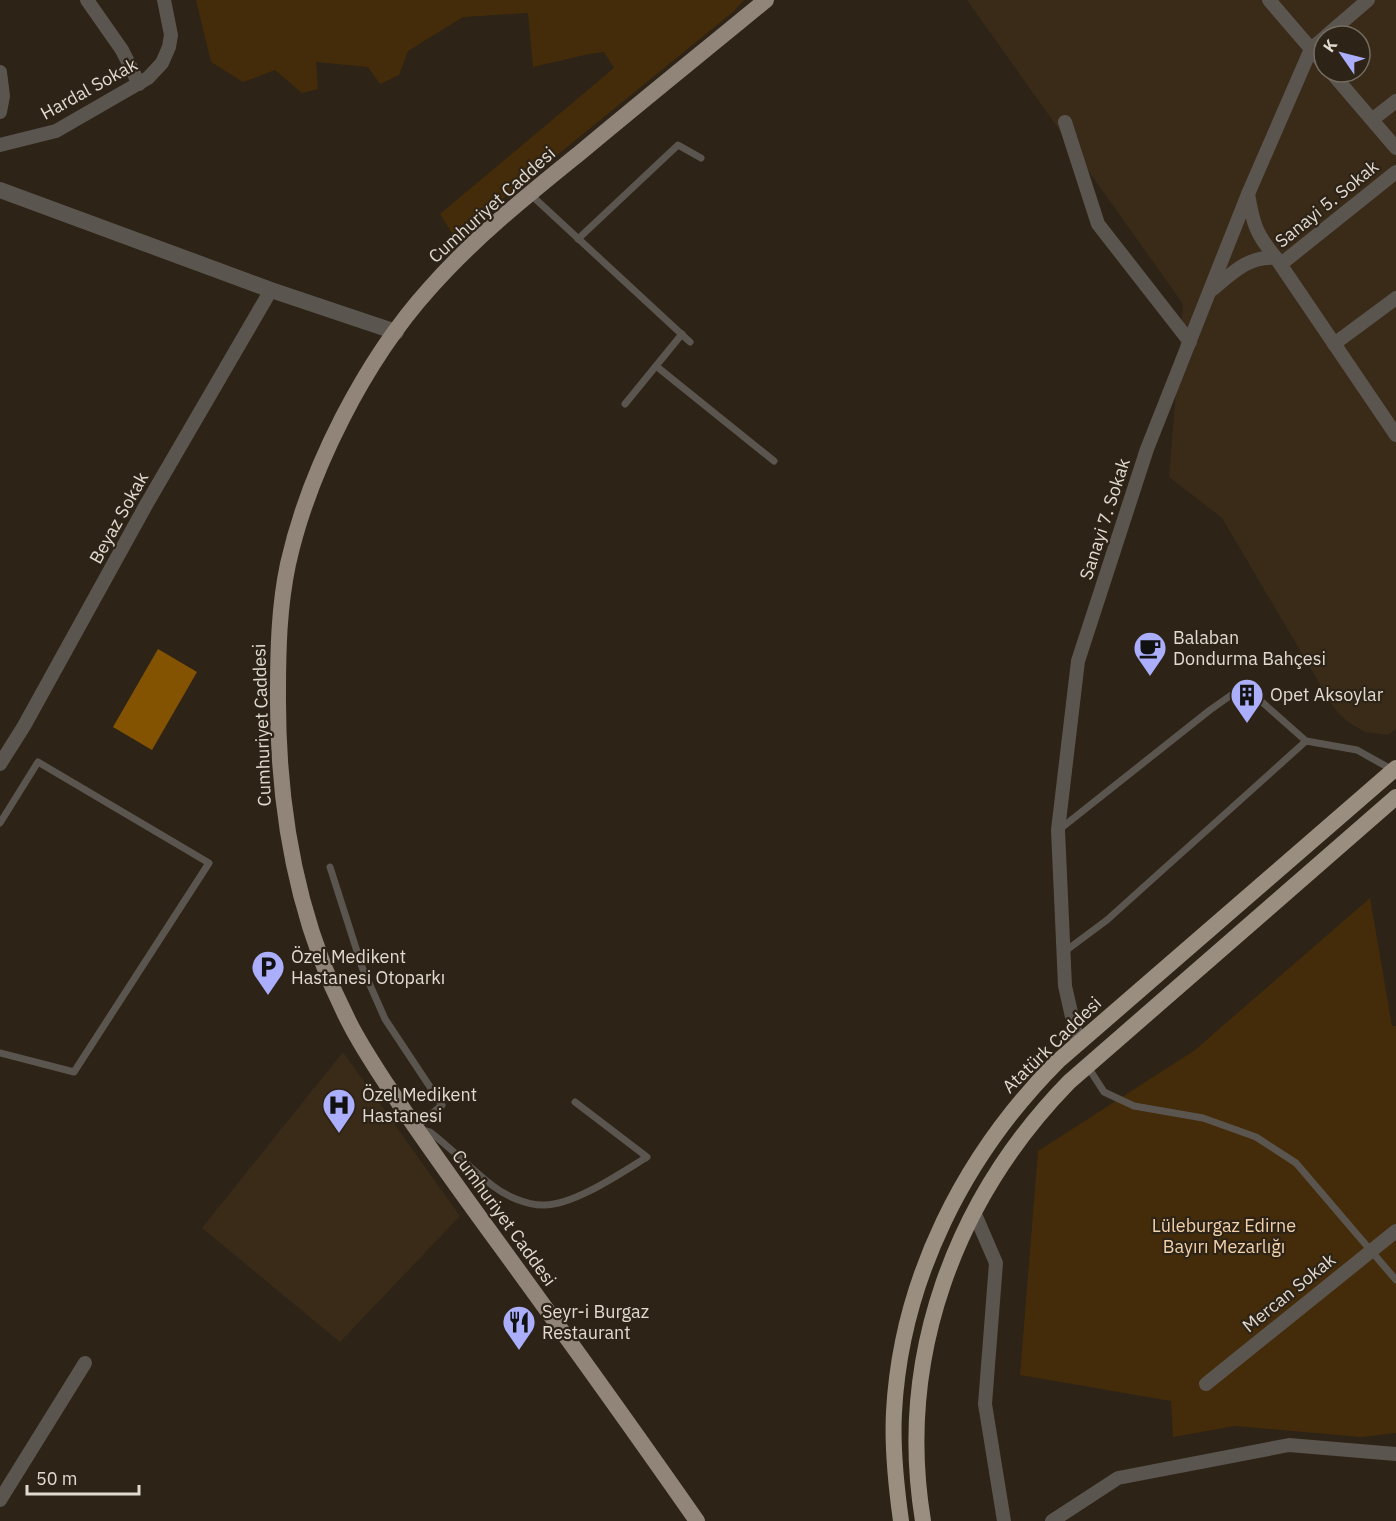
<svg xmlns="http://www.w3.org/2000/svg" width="1396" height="1521" font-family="'IBM Plex Sans',sans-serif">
<rect width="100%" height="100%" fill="#2d2316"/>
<g fill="#3a2b19" fill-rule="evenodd">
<path d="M967,0H1396V729L1388,735L1365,732L1348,722L1334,708L1222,518L1169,477L1183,304ZM1324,36H1360V72H1324Z"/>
<path d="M343,1052L460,1216L340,1342L202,1228Z"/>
</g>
<g fill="#442c0a">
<path d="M196,0H744L733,12L455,238L440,214L614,68L604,52L589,54L533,67L528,13L463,17L408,51L399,75L380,84L368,67L316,62L318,89L302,93L275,70L243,82L211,62Z"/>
<path d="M1370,898L1392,1026H1396V1433L1361,1437L1235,1426L1173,1437L1171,1401L1020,1375L1038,1151L1195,1050Z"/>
</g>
<path fill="#835301" d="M158,649L197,672L152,750L113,727Z"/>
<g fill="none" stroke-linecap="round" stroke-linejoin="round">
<g stroke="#5b554f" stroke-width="7">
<path d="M530,194L690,342"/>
<path d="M578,239L678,145L701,158"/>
<path d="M656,366L774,461"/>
<path d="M625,404L682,334"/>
<path d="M0,823L38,762L209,863L74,1072L0,1053"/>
<path d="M1060,829L1210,710L1244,686L1306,741"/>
<path d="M330,867L362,967L385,1019L442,1105L415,1128"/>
<path d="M1064,952L1107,920L1306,741L1357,750L1391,769"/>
<path d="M1088,1067L1104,1092L1134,1106L1203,1118L1256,1137L1296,1163L1396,1280"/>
<path d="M420,1129L430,1132C452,1149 471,1169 493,1186C506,1196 526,1205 543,1205C573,1206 621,1173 647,1157L575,1102"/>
</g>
<g stroke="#5b554f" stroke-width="14">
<path d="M87,0L122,50L139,84"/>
<path d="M1269,0L1324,64"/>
<path d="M1326,36L1368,0"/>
<path d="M0,72L3,96L0,112"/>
<path d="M1331,72L1396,148"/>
<path d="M1373,119L1396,101"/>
<path d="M1065,122L1098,224L1190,342"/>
<path d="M0,145L56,131L148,78L162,63L169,47L171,35L164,0"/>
<path d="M1248,194C1253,224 1256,234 1276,258L1396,435"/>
<path d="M1281,264L1396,172"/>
<path d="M1213,289C1232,273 1250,255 1276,258"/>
<path d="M1334,344L1396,298"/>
<path d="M0,764L24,726L146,505L271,290"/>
<path d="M1078,1043L1065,986L1058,830L1078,661L1147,449L1248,194L1311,49L1324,38"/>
<path d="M974,1212L996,1263L985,1404L1004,1521"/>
<path d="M1206,1384L1396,1231"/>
<path d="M0,1500L85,1363"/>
<path d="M1052,1521L1118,1478L1289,1445L1396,1454"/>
</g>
<path stroke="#5b554f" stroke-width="16" d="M0,190L271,290L396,332"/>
<path stroke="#908578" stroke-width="16" d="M697,1521C632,1428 566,1336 499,1244C461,1192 423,1140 387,1085C374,1065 360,1044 349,1022C296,919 277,807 278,692C278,649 279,607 288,564C309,470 365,360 430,288C475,237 528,195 581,152C642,101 704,51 766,0"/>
<g stroke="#9a8e80" stroke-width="16">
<path d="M901,1521C896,1485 892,1449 894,1412C901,1279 965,1154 1058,1061L1396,768"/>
<path d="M923,1521C896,1357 955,1199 1069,1082L1396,797"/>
</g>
</g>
<defs>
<symbol id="cafe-pin" viewBox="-11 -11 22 30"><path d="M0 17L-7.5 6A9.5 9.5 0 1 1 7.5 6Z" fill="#abaffb" stroke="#2d2316"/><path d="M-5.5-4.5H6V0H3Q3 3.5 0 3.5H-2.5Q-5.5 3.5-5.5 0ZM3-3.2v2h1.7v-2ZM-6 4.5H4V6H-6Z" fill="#111"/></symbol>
<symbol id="building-pin" viewBox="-11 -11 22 30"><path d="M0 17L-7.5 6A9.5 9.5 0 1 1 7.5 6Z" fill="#abaffb" stroke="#2d2316"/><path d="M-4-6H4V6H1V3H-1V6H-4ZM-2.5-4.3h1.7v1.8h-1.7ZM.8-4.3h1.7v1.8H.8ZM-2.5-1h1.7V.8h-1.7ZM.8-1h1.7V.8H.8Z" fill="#111"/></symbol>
<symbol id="parking-pin" viewBox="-11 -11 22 30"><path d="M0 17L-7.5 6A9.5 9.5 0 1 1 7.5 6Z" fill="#abaffb" stroke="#2d2316"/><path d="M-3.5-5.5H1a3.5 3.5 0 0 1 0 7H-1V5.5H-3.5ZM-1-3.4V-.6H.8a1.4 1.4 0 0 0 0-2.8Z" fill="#111"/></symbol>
<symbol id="hospital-pin" viewBox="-11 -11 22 30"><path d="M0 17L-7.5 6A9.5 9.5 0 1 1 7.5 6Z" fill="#abaffb" stroke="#2d2316"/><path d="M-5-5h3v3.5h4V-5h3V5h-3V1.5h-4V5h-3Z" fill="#111"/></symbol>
<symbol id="restaurant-pin" viewBox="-11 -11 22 30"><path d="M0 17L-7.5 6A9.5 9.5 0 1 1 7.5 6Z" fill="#abaffb" stroke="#2d2316"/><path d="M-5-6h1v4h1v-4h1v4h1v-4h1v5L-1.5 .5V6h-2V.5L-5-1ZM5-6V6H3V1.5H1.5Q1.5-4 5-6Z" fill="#111"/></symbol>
</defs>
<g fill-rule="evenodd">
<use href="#cafe-pin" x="1131" y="629" width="38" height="52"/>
<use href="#building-pin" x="1228" y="676" width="38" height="52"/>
<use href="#parking-pin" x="249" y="948" width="38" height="52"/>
<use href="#hospital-pin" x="320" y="1086" width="38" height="52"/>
<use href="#restaurant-pin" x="500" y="1303" width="38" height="52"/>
</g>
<g text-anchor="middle" stroke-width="4.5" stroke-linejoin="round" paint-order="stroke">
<g font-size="18" fill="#e1dad1" stroke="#2d2316">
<text transform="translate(89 89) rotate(-29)" y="6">Hardal Sokak</text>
<text transform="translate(1327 204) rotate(-39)" y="6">Sanayi 5. Sokak</text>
<text transform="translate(492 205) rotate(-42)" y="6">Cumhuriyet Caddesi</text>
<text transform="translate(119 518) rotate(-61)" y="6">Beyaz Sokak</text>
<text transform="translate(1105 519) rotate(-72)" y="6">Sanayi 7. Sokak</text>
<text transform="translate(262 725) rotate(-92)" y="6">Cumhuriyet Caddesi</text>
<text transform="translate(1052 1045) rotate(-44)" y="6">Atatürk Caddesi</text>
<text transform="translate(504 1218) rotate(54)" y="6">Cumhuriyet Caddesi</text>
<text transform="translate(1289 1293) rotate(-39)" y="6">Mercan Sokak</text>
</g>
<g font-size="18" fill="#e1dad1" stroke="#2d2316" text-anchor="start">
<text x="1173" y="644">Balaban<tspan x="1173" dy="21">Dondurma Bahçesi</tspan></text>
<text x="1270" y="701">Opet Aksoylar</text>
<text x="291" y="963">Özel Medikent<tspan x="291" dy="21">Hastanesi Otoparkı</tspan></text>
<text x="362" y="1101">Özel Medikent<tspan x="362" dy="21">Hastanesi</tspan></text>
<text x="542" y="1318">Seyr-i Burgaz<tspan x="542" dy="21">Restaurant</tspan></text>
</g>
<g font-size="18" fill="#f3d1aa" stroke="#2d2316">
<text x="1224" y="1232">Lüleburgaz Edirne<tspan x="1224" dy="21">Bayırı Mezarlığı</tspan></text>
</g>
</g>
<g transform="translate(1342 54) rotate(305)"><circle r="28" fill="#2d2316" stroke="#756c61" stroke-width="1.5"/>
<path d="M0-4.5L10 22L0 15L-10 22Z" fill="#abaffb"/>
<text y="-9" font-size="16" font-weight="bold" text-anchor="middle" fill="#e1dad1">K</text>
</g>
<path d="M27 1485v9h112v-9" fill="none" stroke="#e1dad1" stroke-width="3"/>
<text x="36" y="1485" font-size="18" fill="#e1dad1" stroke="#2d2316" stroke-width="4.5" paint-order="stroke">50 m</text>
</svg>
